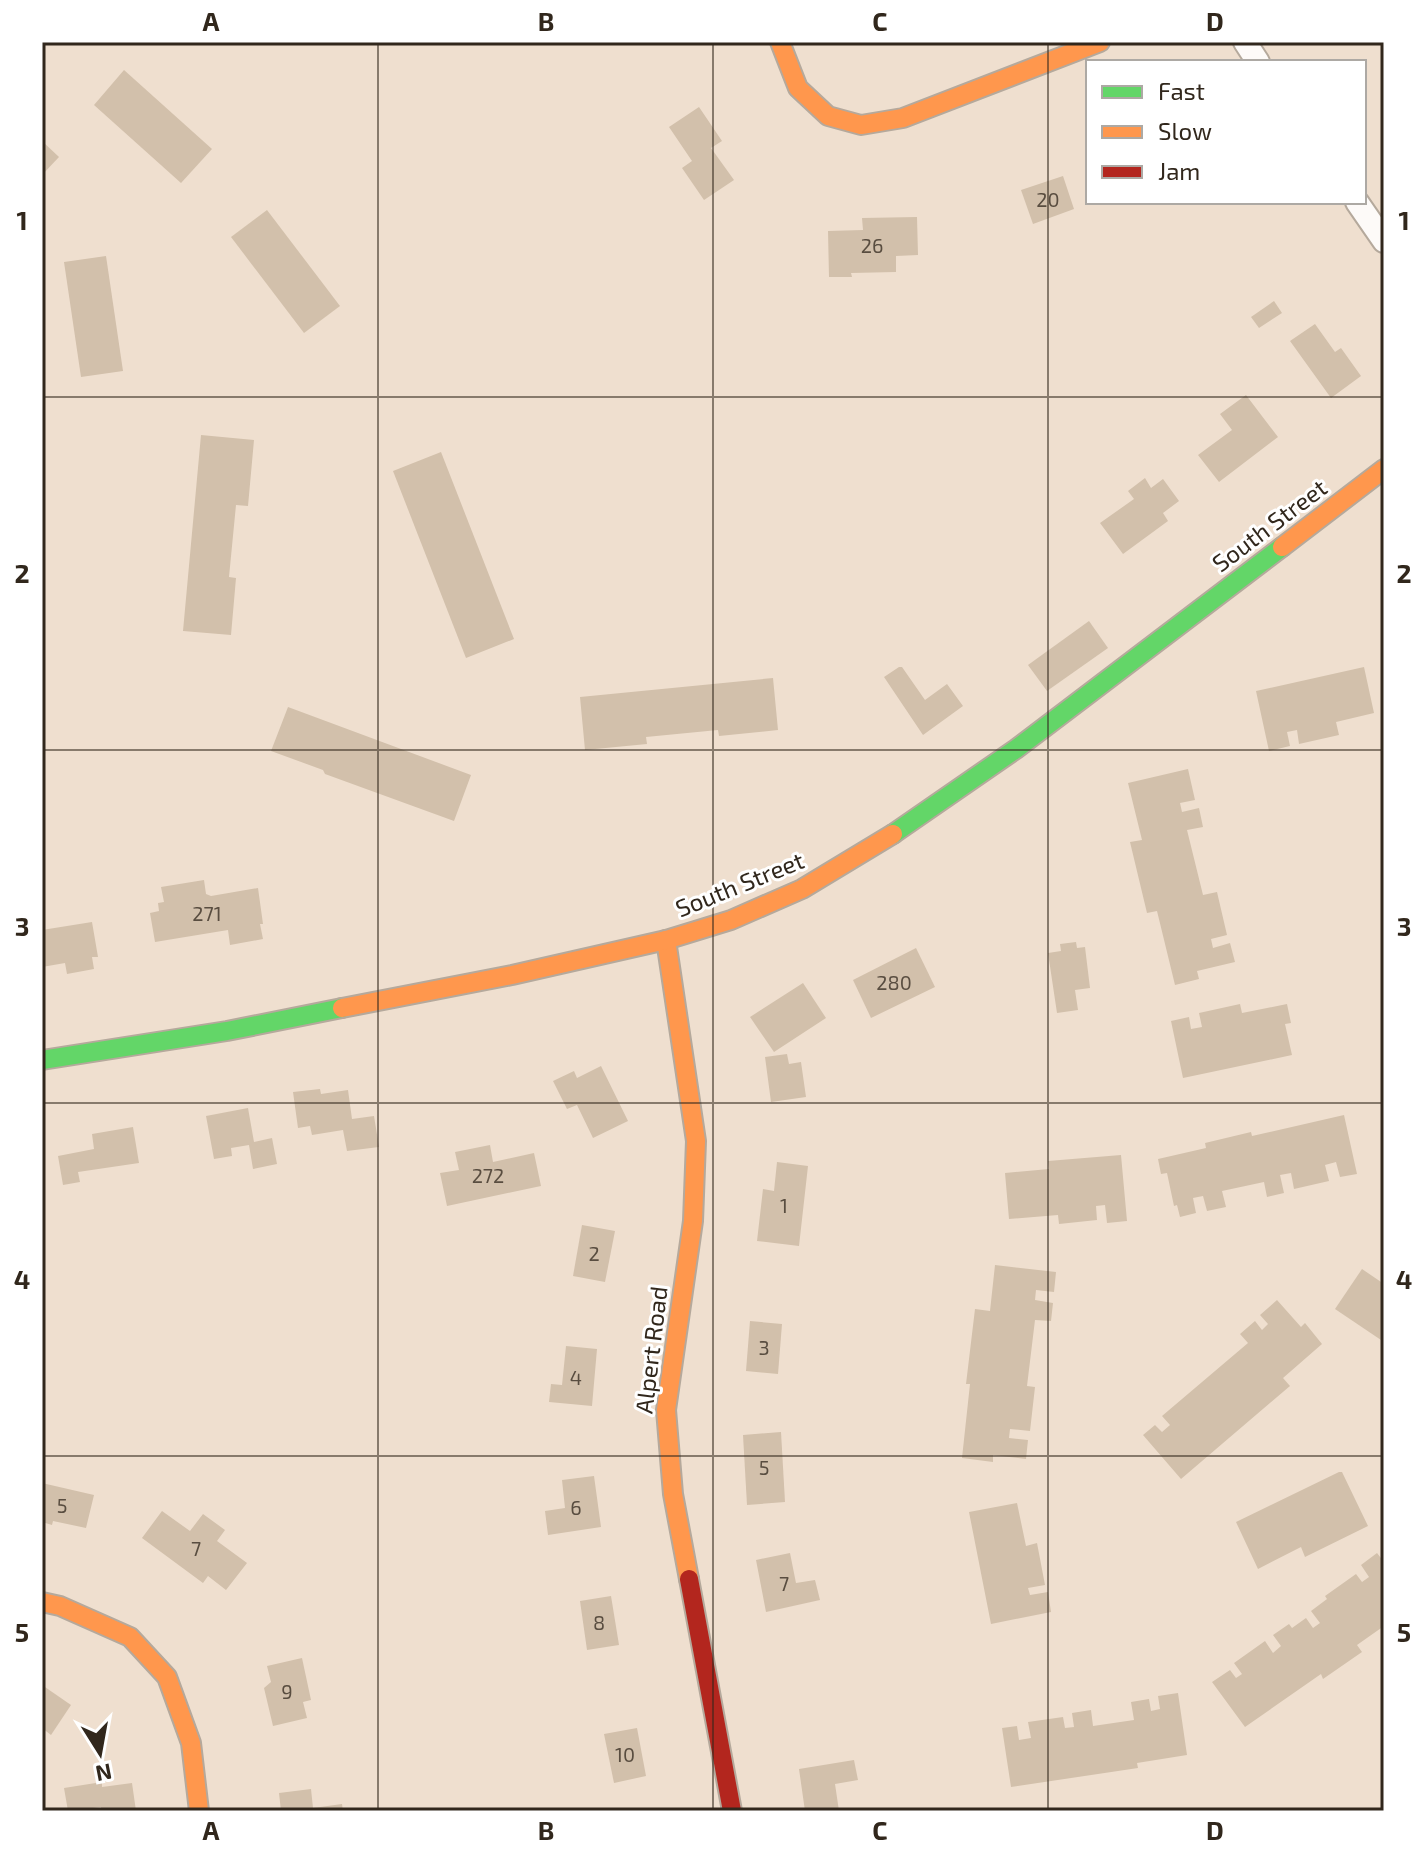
<svg xmlns="http://www.w3.org/2000/svg" width="1426" height="1853" font-family="'Exo 2',sans-serif">
<rect width="100%" height="100%" fill="#efdfcf"/>
<g fill="#d2c0ab">
<path d="M124,70L212,149L181,183L94,105Z"/>
<path d="M699,107L722,141L711,148L734,180L704,200L682,168L692,161L669,127Z"/>
<path d="M42,141L59,157L42,175Z"/>
<path d="M1063,176L1074,209L1033,224L1021,190Z"/>
<path d="M267,210L340,306L304,333L231,237Z"/>
<path d="M917,217L918,255L896,256V272L851,273L852,277H829L828,231L863,230L862,218Z"/>
<path d="M106,256L123,371L81,377L64,262Z"/>
<path d="M1274,301L1282,313L1259,328L1251,317Z"/>
<path d="M1315,324L1335,352L1341,348L1361,376L1331,398L1290,341Z"/>
<path d="M1246,395L1278,437L1219,482L1198,455L1232,430L1220,414Z"/>
<path d="M201,435L254,440L248,506L236,505L229,577L236,578L231,635L183,631Z"/>
<path d="M441,452L514,639L466,658L393,471Z"/>
<path d="M1145,478L1151,488L1163,479L1179,501L1163,513L1168,521L1123,554L1100,523L1134,499L1128,491Z"/>
<path d="M1089,621L1108,648L1047,691L1028,665Z"/>
<path d="M899,667H902L925,700L947,684L963,706L923,735L884,677Z"/>
<path d="M1364,667L1374,713L1336,722L1339,735L1299,744L1297,730L1287,732L1290,746L1269,751L1256,691Z"/>
<path d="M773,678L778,730L719,736L718,730L646,737L647,744L585,750L580,697Z"/>
<path d="M288,707L471,775L454,821L325,774L323,770L271,751Z"/>
<path d="M1188,769L1195,800L1180,803L1182,812L1199,808L1203,827L1187,830L1203,895L1217,892L1227,935L1211,939L1213,948L1230,943L1235,962L1197,971L1199,979L1175,985L1157,911L1147,913L1130,842L1142,840L1128,783Z"/>
<path d="M204,880L206,894L211,896L258,888L263,924H260L263,939L230,945L228,930L155,942L150,913L159,911L158,903L164,902L161,887Z"/>
<path d="M92,922L98,957H92L94,969L67,974L65,963L42,967V930Z"/>
<path d="M1076,942L1077,948L1085,947L1090,988L1075,990L1078,1010L1057,1013L1048,953L1061,951L1060,944Z"/>
<path d="M916,948L935,987L871,1018L853,980Z"/>
<path d="M803,983L826,1018L774,1052L750,1017Z"/>
<path d="M1240,1004L1242,1013L1287,1004L1291,1023L1285,1024L1292,1055L1183,1078L1171,1021L1189,1017L1191,1029L1202,1027L1199,1013Z"/>
<path d="M787,1054L789,1064L801,1062L806,1097L771,1102L765,1057Z"/>
<path d="M601,1066L628,1121L593,1138L577,1105L567,1109L553,1081L574,1071L577,1078Z"/>
<path d="M320,1089L321,1094L348,1090L352,1119L374,1116L379,1147L347,1151L343,1130L312,1135L310,1126L298,1128L293,1092Z"/>
<path d="M248,1108L254,1142L272,1138L277,1164L253,1169L249,1145L231,1148L232,1156L214,1159L206,1116Z"/>
<path d="M1344,1115L1357,1174L1340,1177L1336,1162L1325,1165L1329,1181L1294,1189L1291,1173L1280,1175L1284,1193L1267,1197L1264,1182L1222,1191L1226,1207L1207,1211L1203,1196L1193,1198L1196,1213L1180,1217L1177,1205L1174,1206L1167,1173L1161,1174L1158,1159L1206,1148L1205,1143L1251,1132L1252,1136Z"/>
<path d="M133,1127L139,1163L78,1172L80,1182L63,1185L58,1156L94,1149L92,1134Z"/>
<path d="M490,1145L493,1162L534,1153L541,1186L447,1206L440,1173L459,1170L455,1152Z"/>
<path d="M1121,1155L1127,1221L1107,1223L1105,1205L1096,1206L1097,1220L1059,1224L1058,1215L1009,1219L1005,1173L1049,1169L1048,1161Z"/>
<path d="M777,1162L808,1166L799,1246L757,1241L763,1189L774,1191Z"/>
<path d="M582,1225L615,1231L605,1282L573,1276Z"/>
<path d="M995,1265L1056,1272L1054,1292L1036,1290L1035,1300L1053,1303L1051,1321L1035,1320L1027,1386L1035,1387L1030,1431L1010,1429L1009,1438L1028,1440L1026,1459L993,1455V1462L962,1458L970,1384H966L975,1309L990,1311Z"/>
<path d="M1362,1269L1384,1284V1342L1335,1309Z"/>
<path d="M1277,1300L1301,1327L1305,1323L1322,1344L1283,1378L1290,1386L1181,1479L1143,1435L1155,1425L1162,1432L1170,1425L1162,1416L1248,1343L1240,1334L1255,1321L1262,1330L1268,1324L1260,1315Z"/>
<path d="M750,1321L782,1324L778,1374L746,1371Z"/>
<path d="M566,1346L597,1349L592,1406L549,1402L551,1384L562,1385Z"/>
<path d="M781,1432L785,1502L747,1505L743,1435Z"/>
<path d="M1339,1472H1342L1368,1526L1305,1557L1301,1547L1258,1569L1236,1522Z"/>
<path d="M594,1476L601,1527L548,1535L545,1511L565,1508L562,1480Z"/>
<path d="M42,1483L94,1495L86,1528L53,1521L52,1525L42,1522Z"/>
<path d="M1017,1503L1026,1546L1037,1543L1045,1585L1028,1588L1030,1595L1048,1592L1051,1612L991,1624L969,1512Z"/>
<path d="M162,1511L190,1531L203,1514L225,1530L217,1541L247,1563L226,1590L208,1576L203,1583L142,1538Z"/>
<path d="M790,1553L796,1583L815,1580L820,1600L766,1612L756,1560Z"/>
<path d="M1377,1553L1384,1562V1626L1357,1645L1362,1652L1323,1679L1321,1674L1245,1727L1212,1682L1230,1670L1236,1678L1242,1674L1234,1663L1265,1641L1273,1653L1281,1646L1273,1635L1289,1624L1292,1628L1306,1618L1313,1628L1320,1623L1311,1611L1327,1599L1325,1596L1356,1574L1362,1582L1369,1577L1361,1565Z"/>
<path d="M611,1596L619,1645L587,1650L580,1601Z"/>
<path d="M302,1658L311,1700L303,1702L307,1718L273,1726L264,1688L271,1682L267,1666Z"/>
<path d="M42,1685L71,1705L51,1735L42,1728Z"/>
<path d="M1178,1693L1187,1755L1137,1763L1138,1768L1011,1787L1002,1728L1017,1726L1019,1740L1031,1738L1028,1722L1063,1717L1065,1728L1074,1727L1072,1713L1091,1710L1093,1726L1134,1720L1131,1702L1149,1699L1151,1711L1160,1709L1158,1696Z"/>
<path d="M637,1728L646,1776L614,1783L604,1734Z"/>
<path d="M854,1760L858,1780L835,1784L839,1811H805L799,1769Z"/>
<path d="M102,1782V1787L132,1783L136,1811H101V1807L68,1811L64,1788Z"/>
<path d="M311,1789L313,1808L342,1804L343,1811H281L279,1793Z"/>
</g>
<g fill="none" stroke-linecap="round" stroke-linejoin="round">
<defs>
<g id="street">
<path d="M1245,42L1258,62"/>
<path d="M1357,202L1384,241"/>
</g>
<g id="fast">
<path d="M893,834L1016,749L1282,547"/>
<path d="M42,1060L227,1031L342,1008"/>
</g>
<g id="slow">
<path d="M780,42L798,88L828,116L861,125L903,118L1100,42"/>
<path d="M1282,547L1384,469"/>
<path d="M666,940L696,1141L693,1221L666,1410L673,1494L689,1579"/>
<path d="M342,1008L512,975L666,940L731,920L802,889L893,834"/>
<path d="M42,1602L60,1606L130,1637L167,1677L191,1743L199,1811"/>
</g>
<path id="jam" d="M689,1579L732,1811"/>
</defs>
<use href="#street" stroke="#b5a99c" stroke-width="26"/>
<use href="#fast" stroke="#b5a99c" stroke-width="22"/>
<use href="#slow" stroke="#b5a99c" stroke-width="22"/>
<use href="#jam" stroke="#b5a99c" stroke-width="22"/>
<use href="#street" stroke="#fdfaf8" stroke-width="22"/>
<use href="#fast" stroke="#63d668" stroke-width="18"/>
<use href="#slow" stroke="#ff974d" stroke-width="18"/>
<use href="#jam" stroke="#b3261e" stroke-width="18"/>
</g>
<path fill="none" stroke="#31271c" stroke-width="2" stroke-opacity="0.55" d="M378,42V1811M713,42V1811M1048,42V1811M42,397H1384M42,750H1384M42,1103H1384M42,1456H1384"/>
<g text-anchor="middle" stroke-width="6" stroke-linejoin="round" paint-order="stroke">
<g font-size="20" fill="#594d40">
<text x="1048" y="207">20</text>
<text x="872" y="253">26</text>
<text x="207" y="921">271</text>
<text x="894" y="990">280</text>
<text x="488" y="1183">272</text>
<text x="784" y="1213">1</text>
<text x="594" y="1261">2</text>
<text x="764" y="1355">3</text>
<text x="576" y="1385">4</text>
<text x="764" y="1475">5</text>
<text x="62" y="1513">5</text>
<text x="576" y="1515">6</text>
<text x="196" y="1556">7</text>
<text x="784" y="1591">7</text>
<text x="599" y="1630">8</text>
<text x="287" y="1699">9</text>
<text x="625" y="1762">10</text>
</g>
<g font-size="24" fill="#31271c" stroke="#fff">
<text transform="translate(1270 526) rotate(-37)" y="8">South Street</text>
<text transform="translate(740 885) rotate(-22)" y="8">South Street</text>
<text transform="translate(652 1350) rotate(-83)" y="8">Alpert Road</text>
</g>
</g>
<rect width="1426" height="1853" fill="none" stroke="#ffffff" stroke-width="88"/>
<rect x="1086" y="60" width="280" height="144" fill="#ffffff" stroke="#ada9a4" stroke-width="2"/>
<rect x="1102" y="86" width="40" height="12" fill="#63d668" stroke="#ada9a4" stroke-width="2"/>
<text x="1158" y="100" font-size="24" fill="#31271c">Fast</text>
<rect x="1102" y="126" width="40" height="12" fill="#ff974d" stroke="#ada9a4" stroke-width="2"/>
<text x="1158" y="140" font-size="24" fill="#31271c">Slow</text>
<rect x="1102" y="166" width="40" height="12" fill="#b3261e" stroke="#ada9a4" stroke-width="2"/>
<text x="1158" y="180" font-size="24" fill="#31271c">Jam</text>
<g transform="translate(100 1753) rotate(169)" stroke="#ffffff" stroke-width="6" paint-order="stroke">
<path d="M0-6L14 30L0 20L-14 30Z" fill="#31271c"/>
<text y="-12" font-size="22" font-weight="bold" text-anchor="middle" fill="#31271c">N</text>
</g>
<rect x="44" y="44" width="1338" height="1765" fill="none" stroke="#31271c" stroke-width="3"/>
<g font-size="26" text-anchor="middle" font-weight="bold" fill="#31271c">
<text x="211" y="31">A</text>
<text x="546" y="31">B</text>
<text x="880" y="31">C</text>
<text x="1215" y="31">D</text>
<text x="22" y="230">1</text>
<text x="1404" y="230">1</text>
<text x="22" y="583">2</text>
<text x="1404" y="583">2</text>
<text x="22" y="936">3</text>
<text x="1404" y="936">3</text>
<text x="22" y="1289">4</text>
<text x="1404" y="1289">4</text>
<text x="22" y="1642">5</text>
<text x="1404" y="1642">5</text>
<text x="211" y="1840">A</text>
<text x="546" y="1840">B</text>
<text x="880" y="1840">C</text>
<text x="1215" y="1840">D</text>
</g>
</svg>
